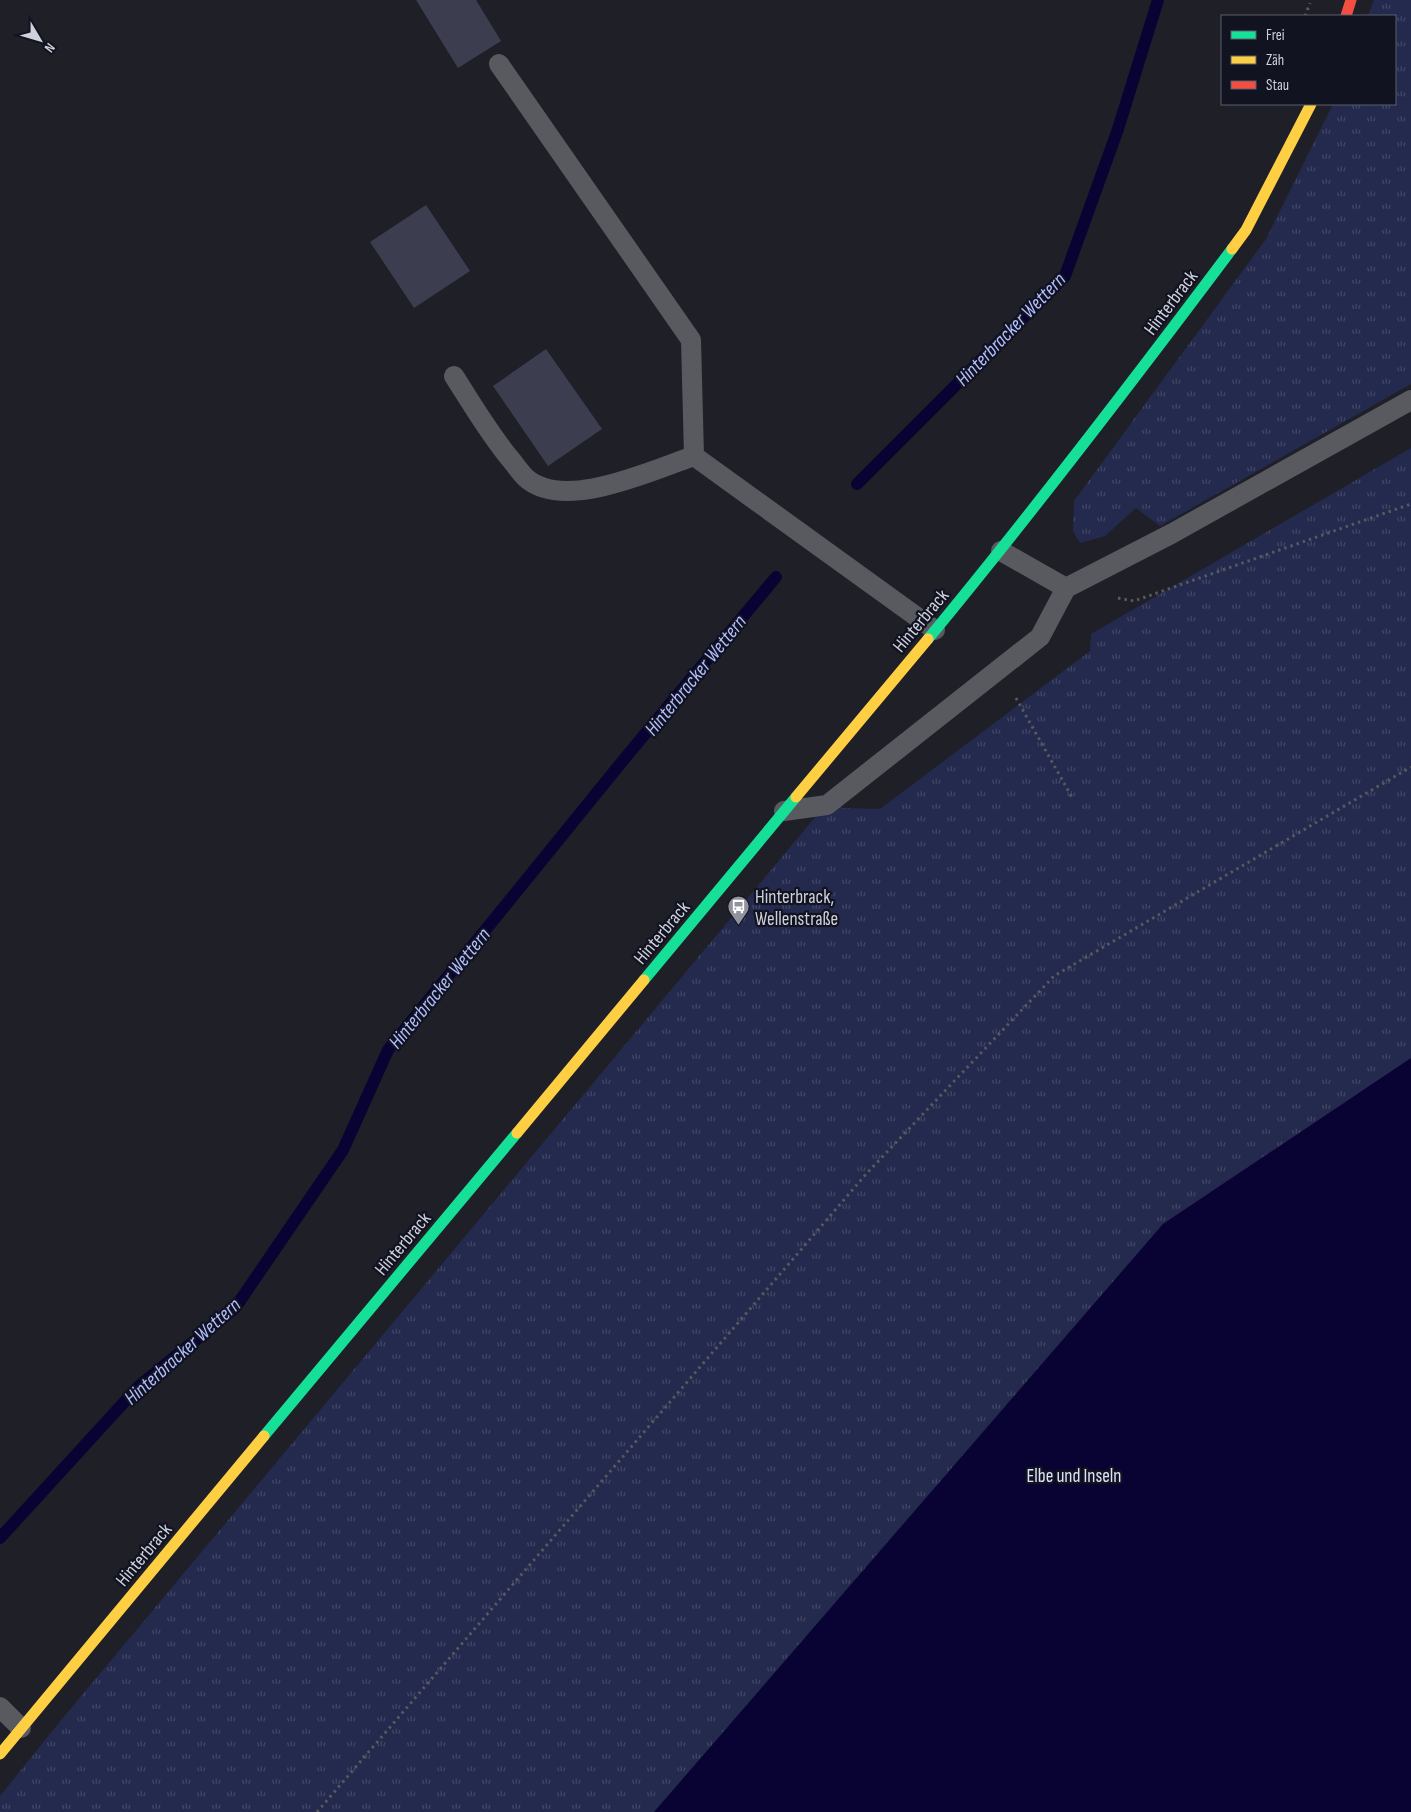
<svg xmlns="http://www.w3.org/2000/svg" width="1411" height="1812" font-family="'Sofia Sans Condensed',sans-serif">
<defs>
<pattern id="grass-tufts" width="24" height="20" patternUnits="userSpaceOnUse" patternTransform="scale(1.25)"><rect width="24" height="20" fill="#24294e"/><path d="M3 7l-1-3M5 7V3M7 7l1-3M15 17l-1-3M17 17v-4M19 17l1-3" fill="none" stroke="#434767"/></pattern>
</defs>
<rect width="100%" height="100%" fill="#1e1f27"/>
<g fill="url(#grass-tufts)">
<path d="M1374,0H1411V384L1160,526L1136,508L1105,536L1080,543L1073,531L1074,501L1266,239L1333,104H1395V16H1368Z"/>
<path d="M1411,448V1812H0V1796L62,1719L842,785V808L880,809L1090,651L1091,634Z"/>
</g>
<path fill="#090334" d="M1411,1058V1812H654L1163,1224Z"/>
<g fill="none" stroke-linecap="round" stroke-linejoin="round">
<g stroke="#090334" stroke-width="12">
<path d="M857,484L1065,276L1118,129L1158,0"/>
<path d="M0,1538L138,1387L235,1308L343,1150L388,1050L625,758L776,577"/>
</g>
</g>
<g fill="#3c3e50">
<path d="M416,0H476L501,41L458,68Z"/>
<path d="M426,205L470,271L414,308L370,242Z"/>
<path d="M546,349L602,429L548,466L493,386Z"/>
</g>
<g fill="none" stroke-linecap="round" stroke-linejoin="round">
<g stroke="#58595f" stroke-width="3" stroke-dasharray="2.5 4" stroke-linecap="butt">
<path d="M1305,16L1310,3"/>
<path d="M1118,598L1134,601L1411,504"/>
<path d="M1016,698L1073,799"/>
<path d="M317,1812L867,1173L1054,976L1411,767"/>
</g>
<g stroke="#585a60" stroke-width="20">
<path d="M499,64L691,340L694,456L935,630"/>
<path d="M454,376C472,404 490,435 512,461C516,466 521,473 526,478C564,512 652,470 694,456"/>
<path d="M1001,551L1066,588"/>
<path d="M784,811L827,805L1040,637L1066,588L1171,534L1411,400"/>
<path d="M0,1707L21,1728"/>
</g>
<g stroke="#16e098" stroke-width="11">
<path d="M928,639C1033,512 1133,381 1232,249"/>
<path d="M644,980L796,797"/>
<path d="M264,1436L517,1133"/>
</g>
<g stroke="#ffcf43" stroke-width="11">
<path d="M1232,249L1246,230L1311,104"/>
<path d="M796,797L928,639"/>
<path d="M517,1133L644,980"/>
<path d="M0,1754L264,1436"/>
</g>
<path stroke="#f24e42" stroke-width="11" d="M1346,16L1351,0"/>
</g>
<defs>
<symbol id="bus-pin" viewBox="-11 -11 22 30"><path d="M0 17L-7.5 6A9.5 9.5 0 1 1 7.5 6Z" fill="#90929c" stroke="#111321"/><path d="M-5-6H5V4H4V6H2V4H-2V6H-4V4H-5ZM-3.5-4V0h7V-4ZM-3.5 1.2v1.5H-2V1.2ZM2 1.2v1.5H3.5V1.2Z" fill="#fff"/></symbol>
</defs>
<g fill-rule="evenodd">
<use href="#bus-pin" x="726" y="894" width="25" height="34"/>
</g>
<g text-anchor="middle" stroke-width="4.5" stroke-linejoin="round" paint-order="stroke">
<g font-size="19" fill="#ced0db" stroke="#111321">
<text transform="translate(1170 302) rotate(-53)" y="7">Hinterbrack</text>
<text transform="translate(920 620) rotate(-50)" y="7">Hinterbrack</text>
<text transform="translate(661 932) rotate(-50)" y="7">Hinterbrack</text>
<text transform="translate(402 1243) rotate(-50)" y="7">Hinterbrack</text>
<text transform="translate(143 1554) rotate(-50)" y="7">Hinterbrack</text>
</g>
<g font-size="19" fill="#ced0db" stroke="#111321" text-anchor="start">
<text x="755" y="903">Hinterbrack,<tspan x="755" dy="22">Wellenstraße</tspan></text>
</g>
<g font-size="19" fill="#dde2f8" stroke="#111321">
<text x="1074" y="1482">Elbe und Inseln</text>
</g>
<g font-size="20" font-style="italic" fill="#b2beff" stroke="#111321">
<text transform="translate(1010 329) rotate(-46)" y="7">Hinterbracker Wettern</text>
<text transform="translate(695 675) rotate(-51)" y="7">Hinterbracker Wettern</text>
<text transform="translate(439 988) rotate(-51)" y="7">Hinterbracker Wettern</text>
<text transform="translate(182 1351) rotate(-42)" y="7">Hinterbracker Wettern</text>
</g>
</g>
<rect x="1221" y="15" width="175" height="90" fill="#111321" stroke="#5d5f6b"/>
<rect x="1231" y="31" width="25" height="8" fill="#16e098" stroke="#5d5f6b"/>
<text x="1266" y="40" font-size="15" fill="#ced0db">Frei</text>
<rect x="1231" y="56" width="25" height="8" fill="#ffcf43" stroke="#5d5f6b"/>
<text x="1266" y="65" font-size="15" fill="#ced0db">Zäh</text>
<rect x="1231" y="81" width="25" height="8" fill="#f24e42" stroke="#5d5f6b"/>
<text x="1266" y="90" font-size="15" fill="#ced0db">Stau</text>
<g transform="translate(40 40) rotate(128)" stroke="#111321" stroke-width="4" paint-order="stroke">
<path d="M0-4L9 19L0 12L-9 19Z" fill="#ced0db"/>
<text y="-8" font-size="14" font-weight="bold" text-anchor="middle" fill="#ced0db">N</text>
</g>
</svg>
